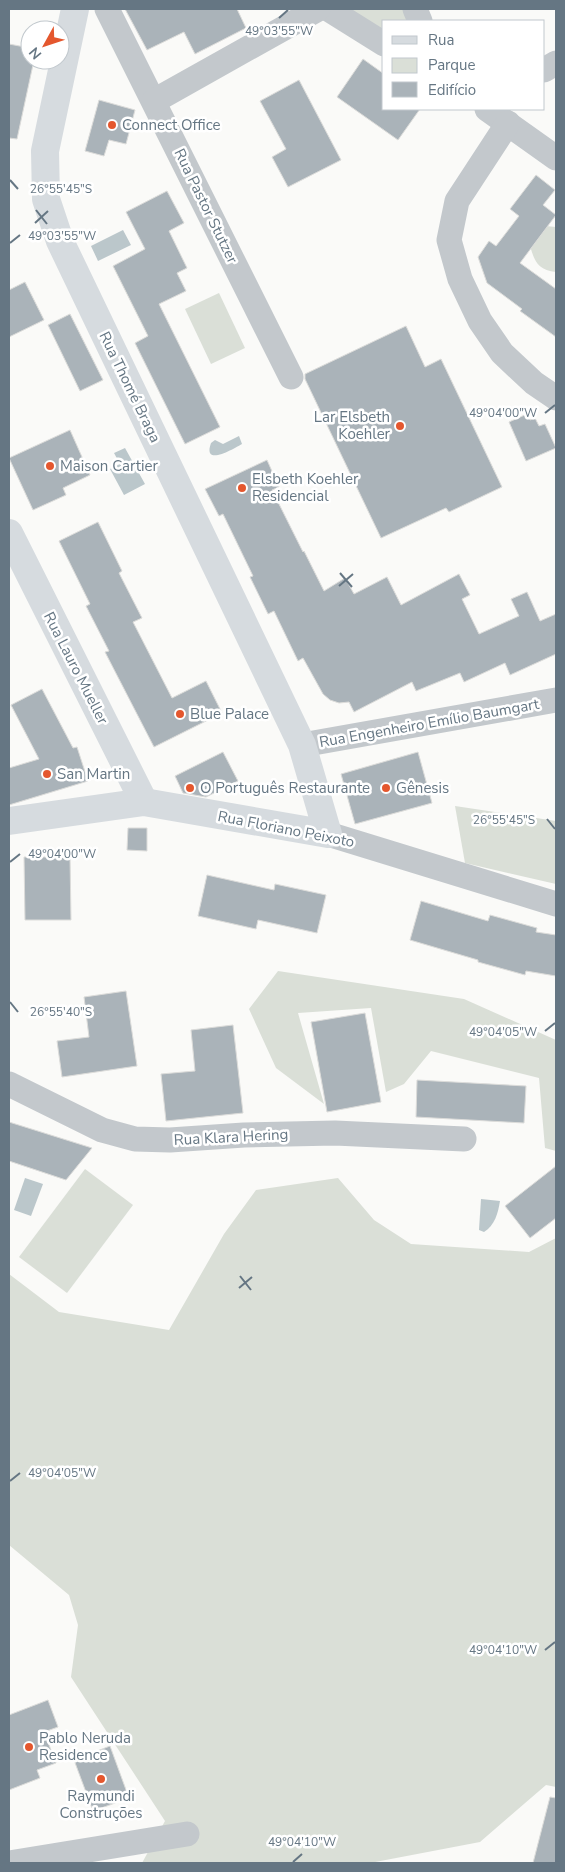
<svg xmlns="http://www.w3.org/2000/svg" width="565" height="1872" font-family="'Nunito Sans',sans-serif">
<rect width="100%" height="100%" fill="#fafaf8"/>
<g fill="#dadfd7">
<path d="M348,9H408L417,21H384V32Z"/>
<path d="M535,225L556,227V272C533,270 533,254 527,235Z"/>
<path d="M219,293L245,348L211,364L185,309Z"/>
<path d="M455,806L556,821V884L465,863Z"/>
<path d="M278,971L464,999L556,1040V1151L545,1148L539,1078L431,1051L404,1084L386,1092L371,1008L298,1013L324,1104L276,1068L249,1009Z"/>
<path d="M85,1169L133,1205L67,1293L19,1257Z"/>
<path d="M338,1178L374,1220L411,1244L529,1252L556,1238V1787L546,1785L480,1842L370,1863H142L165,1821L71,1677L78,1625L69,1595L9,1545V1274L59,1312L169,1330L224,1234L256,1190Z"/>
</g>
<g fill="#bbc7cb">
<path d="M123,230L131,245L98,261L91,246Z"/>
<path d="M239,436L242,444C235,448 202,468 211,443L215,440L223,444Z"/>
<path d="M125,448L145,484L124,495L110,469L120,464L114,453Z"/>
<path d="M25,1178L43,1184L31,1216L14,1210Z"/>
<path d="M481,1199L500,1201C498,1213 495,1225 484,1232L479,1230Z"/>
</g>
<g fill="#aab3b9" stroke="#dcdcda">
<path d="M125,9H237L246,28L195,54L184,32L147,50Z"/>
<path d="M9,44L30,48V60H34L17,139L9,138Z"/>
<path d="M363,59L384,74V109H420L398,140L337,97Z"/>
<path d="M299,80L341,160L288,187L272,157L286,149L260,101Z"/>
<path d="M99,100L135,110L126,144L109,140L104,156L85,151Z"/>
<path d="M536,175L555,190L543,205L556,215L520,263L556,289V337L520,311L522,309L487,283L478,257L489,241L496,246L519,216L510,209Z"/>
<path d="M167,191L184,223L169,231L187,268L177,273L186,291L159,304L220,427L185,444L135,343L148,336L113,266L145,249L126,212Z"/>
<path d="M25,282L44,320L9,337V290Z"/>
<path d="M70,314L103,380L80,391L48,325Z"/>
<path d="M406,326L425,367L441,359L502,487L449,512L446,508L381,538L305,379V374Z"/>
<path d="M527,414L530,420L535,418L539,426L545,424L556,448L526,461L509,422Z"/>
<path d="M70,430L90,475L63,488L66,495L33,510L9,458Z"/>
<path d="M267,460L279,487L272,490L303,552L304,551L324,591L345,578L354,594L387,577L401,605L459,574L470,595L462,599L479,634L519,616L511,599L527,592L540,621L556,614V654L510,675L505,663L464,682L460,673L416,691L412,682L354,712L349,702L339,703L330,700L323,694L303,658L298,661L274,611L268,614L250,577L253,576L223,514L219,516L205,489Z"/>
<path d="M98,522L122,571L119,573L142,618L133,622L172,698L206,681L222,713L154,747L105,652L109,651L86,606L90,604L59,541Z"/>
<path d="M42,689L73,748L77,747L88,781L9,805V768L39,759L11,705Z"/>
<path d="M223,752L238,781L206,797L183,793L175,776Z"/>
<path d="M418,752L432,803L355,824L341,774Z"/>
<path d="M128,828H147V851L127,850Z"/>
<path d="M24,857H70L71,920H25Z"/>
<path d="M207,875L274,890L275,884L326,895L317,933L258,920L256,929L198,916Z"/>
<path d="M421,901L488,921L490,915L537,928L536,932L556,935V976L526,971L525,975L478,962V960L410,940Z"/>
<path d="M126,991L137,1066L62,1077L57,1041L89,1037L84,997Z"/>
<path d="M365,1013L381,1102L327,1112L311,1022Z"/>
<path d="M233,1025L243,1113L166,1121L161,1074L195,1071L191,1030Z"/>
<path d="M417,1080L526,1086L524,1123L416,1117Z"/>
<path d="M9,1122L92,1148L66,1180L9,1161Z"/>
<path d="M556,1166V1218L530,1238L505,1206Z"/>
<path d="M48,1700L58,1727L44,1732L56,1763L37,1770L40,1778L9,1790V1715Z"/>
<path d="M110,1746L129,1798L93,1811L74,1760Z"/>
<path d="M550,1797L556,1798V1863H533Z"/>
</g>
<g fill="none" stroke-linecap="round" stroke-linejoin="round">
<g stroke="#c3c8cc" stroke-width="25">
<path d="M107,9L291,377"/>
<path d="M328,9L384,44"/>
<path d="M415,9L420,21"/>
<path d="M544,70L556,63"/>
<path d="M154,101L318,9"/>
<path d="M487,109L556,158"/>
<path d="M508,123L457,201L449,240L460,279L480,321L502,353L534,383L556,398"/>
<path d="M302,745L556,700"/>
<path d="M328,834L556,904"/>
<path d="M9,1084L102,1130L135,1139L170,1140L244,1135L335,1133L464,1139"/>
<path d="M9,1863L187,1834"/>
</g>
<g stroke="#d6dbdf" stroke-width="28">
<path d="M9,533L144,802"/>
<path d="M9,821L144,802L328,834L302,745L60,241L46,199L45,151L75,9"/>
</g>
</g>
<path fill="none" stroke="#657683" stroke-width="2" d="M279,18L288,10M10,180L18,189M36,210L47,224M35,223L48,211M10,243L20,235M545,413L555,405M340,573L352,587M339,586L353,574M547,819L555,829M10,862L20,854M10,1002L18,1012M545,1031L555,1023M240,1276L251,1290M239,1288L252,1277M10,1481L20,1473M545,1650L555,1642M293,1862L302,1854"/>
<g fill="#e4572e" stroke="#fff" stroke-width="2">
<circle cx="112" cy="125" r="5"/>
<circle cx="400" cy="426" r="5"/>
<circle cx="50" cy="466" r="5"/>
<circle cx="242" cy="488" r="5"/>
<circle cx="180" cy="714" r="5"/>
<circle cx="47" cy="774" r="5"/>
<circle cx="190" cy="788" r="5"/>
<circle cx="386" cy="788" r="5"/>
<circle cx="29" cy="1747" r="5"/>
<circle cx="101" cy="1779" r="5"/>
</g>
<g text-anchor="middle" stroke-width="5" stroke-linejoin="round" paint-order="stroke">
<g font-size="15" fill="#657683" stroke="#fff" text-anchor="start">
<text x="122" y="130">Connect Office</text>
<text x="390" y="422" text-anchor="end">Lar Elsbeth<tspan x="390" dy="17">Koehler</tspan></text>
<text x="60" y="471">Maison Cartier</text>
<text x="252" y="484">Elsbeth Koehler<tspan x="252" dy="17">Residencial</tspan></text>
<text x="190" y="719">Blue Palace</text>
<text x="57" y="779">San Martin</text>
<text x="200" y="793">O Português Restaurante</text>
<text x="396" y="793">Gênesis</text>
<text x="39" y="1743">Pablo Neruda<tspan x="39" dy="17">Residence</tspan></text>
<text x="101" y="1801" text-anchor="middle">Raymundi<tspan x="101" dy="17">Construções</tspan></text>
</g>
<g font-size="15" fill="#657683" stroke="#fff">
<text transform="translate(206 206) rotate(64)" y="5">Rua Pastor Stutzer</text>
<text transform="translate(130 387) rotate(64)" y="5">Rua Thomé Braga</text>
<text transform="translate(76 668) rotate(63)" y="5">Rua Lauro Mueller</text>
<text transform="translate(429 723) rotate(-10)" y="5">Rua Engenheiro Emílio Baumgart</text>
<text transform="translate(286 829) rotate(11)" y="5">Rua Floriano Peixoto</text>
<text transform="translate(231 1137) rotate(-3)" y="5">Rua Klara Hering</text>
</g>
</g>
<g font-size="12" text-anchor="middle" fill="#657683" stroke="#fff" stroke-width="5" stroke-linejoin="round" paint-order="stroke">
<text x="279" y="35">49°03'55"W</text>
<text x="61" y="193">26°55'45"S</text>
<text x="62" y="240">49°03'55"W</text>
<text x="503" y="417">49°04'00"W</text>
<text x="504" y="824">26°55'45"S</text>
<text x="62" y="858">49°04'00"W</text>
<text x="61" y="1016">26°55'40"S</text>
<text x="503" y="1036">49°04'05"W</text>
<text x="62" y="1477">49°04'05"W</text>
<text x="503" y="1654">49°04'10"W</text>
<text x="302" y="1846">49°04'10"W</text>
</g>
<rect width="565" height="1872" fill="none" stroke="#657683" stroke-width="20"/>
<rect x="382" y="20" width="162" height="90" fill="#ffffff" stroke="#c1c8cd"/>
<rect x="392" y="36" width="25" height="8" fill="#d6dbdf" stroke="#c1c8cd"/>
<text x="428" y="45" font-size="15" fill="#657683">Rua</text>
<rect x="392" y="58" width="25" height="15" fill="#dadfd7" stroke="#c1c8cd"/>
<text x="428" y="70" font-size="15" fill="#657683">Parque</text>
<rect x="392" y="82" width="25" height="15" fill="#aab3b9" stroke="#c1c8cd"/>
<text x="428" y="95" font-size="15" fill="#657683">Edifício</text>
<g transform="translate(45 45) rotate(230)"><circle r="24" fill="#ffffff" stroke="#c1c8cd"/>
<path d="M0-4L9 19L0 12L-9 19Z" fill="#e4572e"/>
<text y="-8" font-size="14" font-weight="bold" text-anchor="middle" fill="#657683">N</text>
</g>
</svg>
